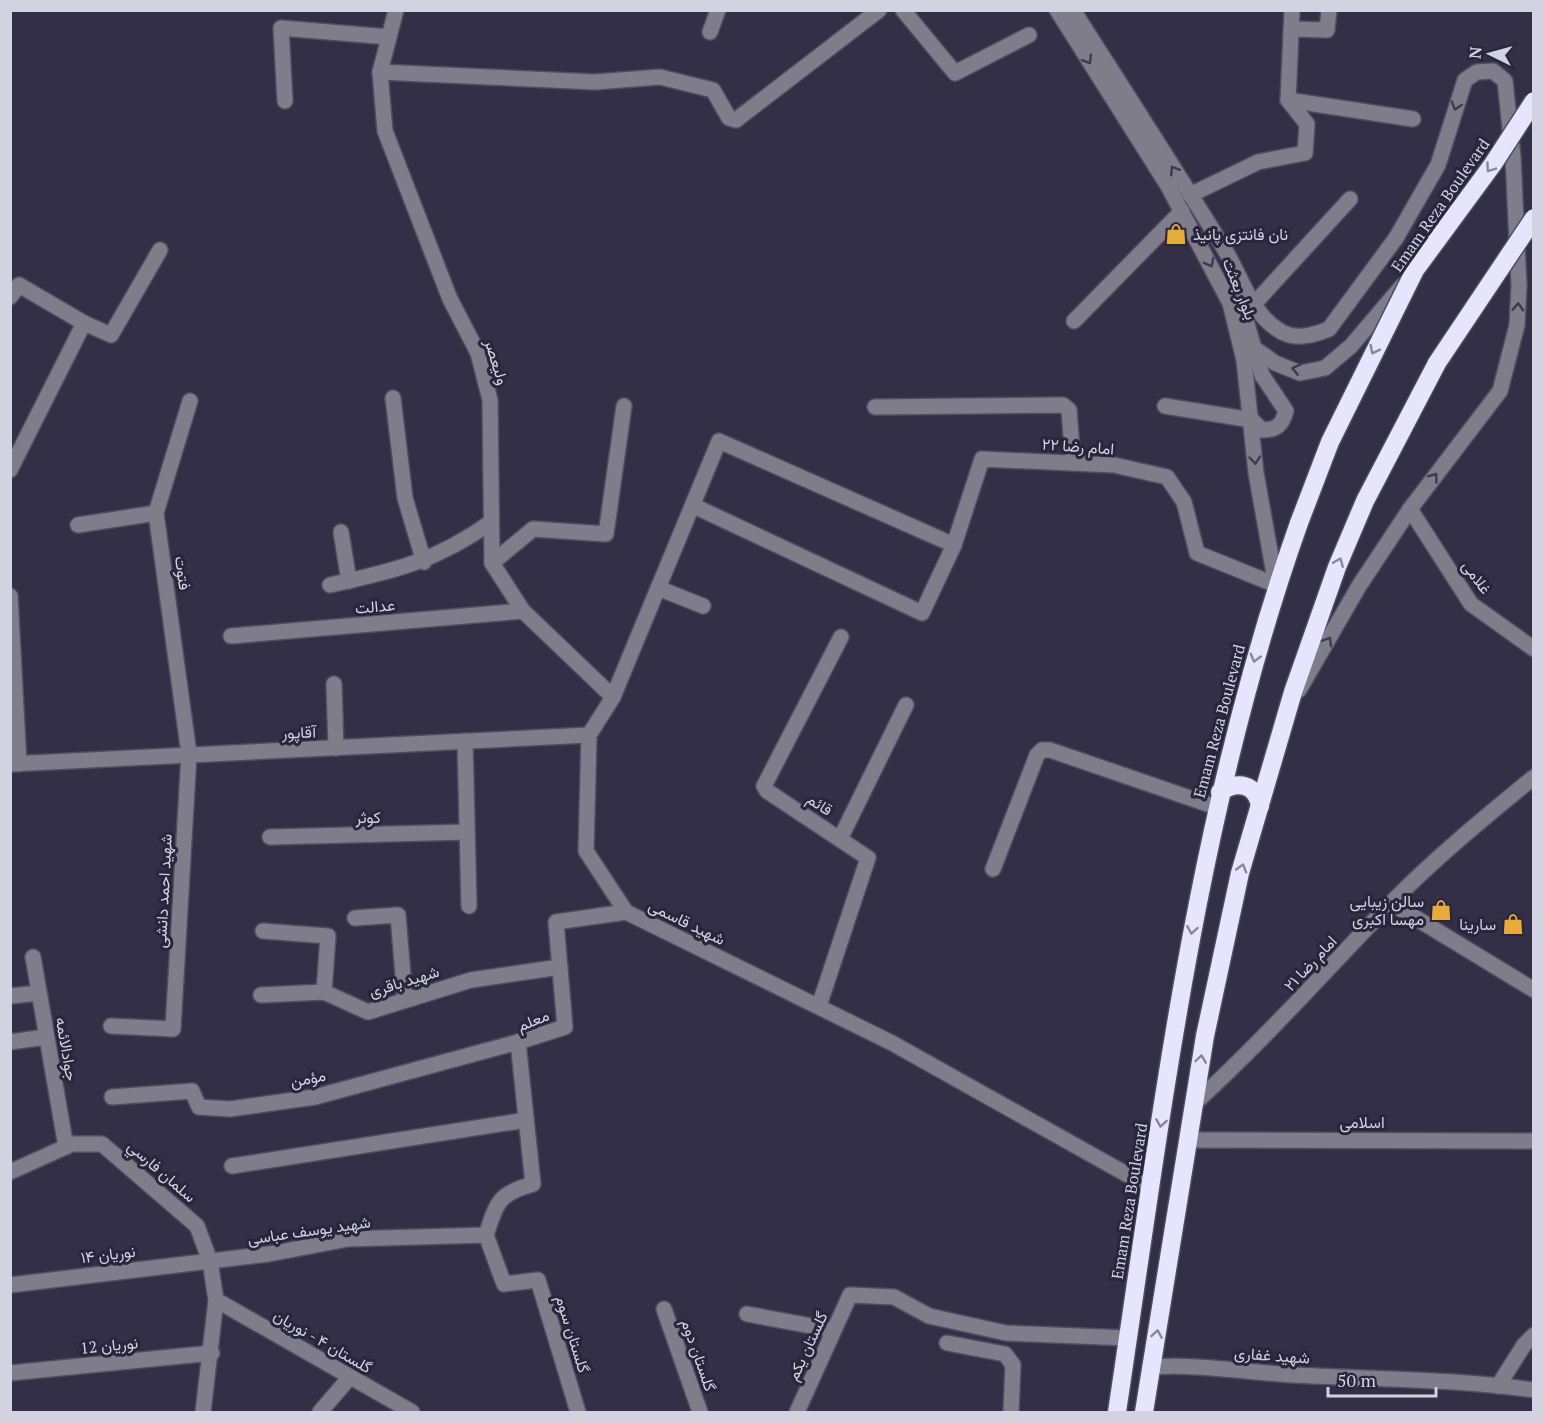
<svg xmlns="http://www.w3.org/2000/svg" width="1544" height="1423" font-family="'PT Serif',Vazirmatn,serif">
<rect width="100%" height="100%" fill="#322f47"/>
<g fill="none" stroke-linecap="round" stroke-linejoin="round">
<defs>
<g id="minor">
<path d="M396,10L380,72L385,131L450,299L478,353L490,400L492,563L523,611L613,697"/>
<path d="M903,10L955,73L1029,35"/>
<path d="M1057,10L1168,186L1230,303L1244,360L1256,473L1276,585"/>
<path d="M1073,10C1124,90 1175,169 1225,250C1241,276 1250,311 1277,329C1293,341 1312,336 1329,329L1396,238L1438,165L1465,80L1477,72L1493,71L1505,81L1513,157L1519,286L1517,325L1500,391L1410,509L1359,586L1299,690"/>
<path d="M1291,29L1327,30L1329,10"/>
<path d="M710,32L718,10"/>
<path d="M380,72L595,82L660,77L713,90L729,118L736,120L879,10"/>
<path d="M1288,100L1413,119"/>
<path d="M285,101L281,28L389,37"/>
<path d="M1190,195L1258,162L1305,153L1307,124L1288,100L1292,10"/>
<path d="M1235,283L1254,348L1275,363L1300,373L1325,368L1351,346L1402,286"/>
<path d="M10,297L19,285L84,323L111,335L160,250"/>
<path d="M1254,304L1350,199"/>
<path d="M1074,321L1182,211"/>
<path d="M393,398L405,498L424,562"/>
<path d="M1165,406L1252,420L1262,430C1277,430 1282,425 1286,411L1262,375L1254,348"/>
<path d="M875,407L1063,405L1069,410L1073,462"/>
<path d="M10,470L84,323"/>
<path d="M694,506L922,613L954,545L982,459L1114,465L1167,477L1184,502L1197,553L1276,585"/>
<path d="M1410,509L1471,604L1534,649"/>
<path d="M78,525L156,513"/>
<path d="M341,532L349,581"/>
<path d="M954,545L719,441L613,697L589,735L586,851L626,912L892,1043L1151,1188"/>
<path d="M492,563L533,529L606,534L624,406"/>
<path d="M330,585C394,571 437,561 491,522"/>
<path d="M658,588L703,606"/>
<path d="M10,596L19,764"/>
<path d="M231,636L523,611"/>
<path d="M334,684L336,748"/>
<path d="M465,741L469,906"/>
<path d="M10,764L589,735"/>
<path d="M270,837L467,832"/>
<path d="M840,839L906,705"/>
<path d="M993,869L1037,755L1042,750H1050L1216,807"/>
<path d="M1391,903L1534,990"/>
<path d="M355,918L398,915L405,1000"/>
<path d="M263,931L328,936L324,992"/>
<path d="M33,957L66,1147"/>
<path d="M261,995L324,992L368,1012L471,980L560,967"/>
<path d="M10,996L39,993"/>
<path d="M819,1006L868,858L767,791L764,786L841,637"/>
<path d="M111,1026L173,1029L189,754L156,513L190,401"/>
<path d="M10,1042L46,1037"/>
<path d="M112,1097L192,1091L199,1107L230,1109L315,1097L518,1042"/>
<path d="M1195,1103C1264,1040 1325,971 1390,904C1435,858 1484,818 1534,777"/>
<path d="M1189,1140L1534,1141"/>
<path d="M232,1166L526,1120"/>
<path d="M10,1172L72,1144H102L197,1226L210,1261L216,1300L203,1412"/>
<path d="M486,1235C497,1203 497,1194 533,1184L518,1042L565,1027L556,922L626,912"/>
<path d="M486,1235L504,1284L538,1280L578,1412"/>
<path d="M10,1285L269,1254L348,1239L486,1235"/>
<path d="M216,1300L412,1412"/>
<path d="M664,1309L700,1412"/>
<path d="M747,1314L833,1330"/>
<path d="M947,1343L1005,1354L1013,1365L1011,1412"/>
<path d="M1152,1367C1199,1364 1246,1372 1293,1375C1373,1379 1454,1379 1534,1390"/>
<path d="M10,1373L212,1353"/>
<path d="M1498,1386L1524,1345L1534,1335"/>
<path d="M320,1412L350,1377"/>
<path d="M797,1412L850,1295L894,1297L929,1316L1006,1333L1128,1338"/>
</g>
<g id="highway">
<path d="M1220,792C1238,780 1256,784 1260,806"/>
<path d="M1117,1412C1162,1113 1197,810 1299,523"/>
<path d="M1144,1412L1205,1036L1240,873L1293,692L1337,567L1365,501L1437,363"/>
</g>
</defs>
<use href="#minor" stroke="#4f4c63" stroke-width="18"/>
<use href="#highway" stroke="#4f4c63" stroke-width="21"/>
<use href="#minor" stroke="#7e7d89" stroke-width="15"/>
<use href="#highway" stroke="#e7e5fe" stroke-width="18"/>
<defs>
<g id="highway-bridge">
<path d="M1437,363L1534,218"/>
<path d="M1299,523L1330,442L1415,270L1493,164L1534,101"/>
</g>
</defs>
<use href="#highway-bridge" stroke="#4f4c63" stroke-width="21" stroke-linecap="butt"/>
<use href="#highway-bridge" stroke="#e7e5fe" stroke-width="18"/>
</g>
<defs><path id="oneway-chevron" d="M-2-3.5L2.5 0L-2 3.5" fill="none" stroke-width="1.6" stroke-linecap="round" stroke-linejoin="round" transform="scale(1.5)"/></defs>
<g stroke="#3e3b4f">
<use href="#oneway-chevron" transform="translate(1088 60) rotate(58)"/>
<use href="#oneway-chevron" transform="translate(1456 106) rotate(108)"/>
<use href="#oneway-chevron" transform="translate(1174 170) rotate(-122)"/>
<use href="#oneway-chevron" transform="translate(1210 263) rotate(62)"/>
<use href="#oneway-chevron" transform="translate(1518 307) rotate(-87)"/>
<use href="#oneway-chevron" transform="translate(1296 369) rotate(-167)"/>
<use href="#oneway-chevron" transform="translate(1255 460) rotate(85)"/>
<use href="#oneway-chevron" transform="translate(1434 477) rotate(-53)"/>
<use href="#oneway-chevron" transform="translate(1328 641) rotate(-60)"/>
</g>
<g stroke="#88859d">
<use href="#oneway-chevron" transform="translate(1490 168) rotate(125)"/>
<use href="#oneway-chevron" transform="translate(1374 350) rotate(117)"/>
<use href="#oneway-chevron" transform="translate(1339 562) rotate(-68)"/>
<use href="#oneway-chevron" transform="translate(1255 658) rotate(105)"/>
<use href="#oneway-chevron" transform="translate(1242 868) rotate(-74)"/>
<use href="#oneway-chevron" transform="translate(1192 930) rotate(100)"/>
<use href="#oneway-chevron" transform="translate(1201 1059) rotate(-82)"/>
<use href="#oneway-chevron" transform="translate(1161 1123) rotate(99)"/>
<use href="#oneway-chevron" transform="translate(1157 1334) rotate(-81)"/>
</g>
<defs>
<symbol id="shop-bare" viewBox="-9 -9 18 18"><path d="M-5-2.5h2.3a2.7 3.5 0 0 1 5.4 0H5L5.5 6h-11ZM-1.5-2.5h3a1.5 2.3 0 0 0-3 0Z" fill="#e8ab37" stroke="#28253c" stroke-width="2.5" paint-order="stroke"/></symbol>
</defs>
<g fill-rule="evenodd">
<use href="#shop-bare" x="1161" y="219" width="30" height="30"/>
<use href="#shop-bare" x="1426" y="895" width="30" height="30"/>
<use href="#shop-bare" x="1498" y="909" width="30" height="30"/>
</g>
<g text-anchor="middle" stroke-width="6" stroke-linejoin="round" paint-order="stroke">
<g font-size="16" fill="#d3d2e1" stroke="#28253c">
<text transform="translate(1440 205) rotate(-55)" y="6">Emam Reza Boulevard</text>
<text transform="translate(1240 289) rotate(68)" y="6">بلوار بعثت</text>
<text transform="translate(497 362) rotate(73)" y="6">ولیعصر</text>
<text transform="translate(1078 446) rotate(4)" y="6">امام رضا ۲۲</text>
<text transform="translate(183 573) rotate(82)" y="6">فتوت</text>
<text transform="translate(1477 577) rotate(54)" y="6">غلامی</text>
<text transform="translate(375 606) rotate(-5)" y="6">عدالت</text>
<text transform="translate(1219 721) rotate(-75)" y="6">Emam Reza Boulevard</text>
<text transform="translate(299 732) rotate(-2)" y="6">آقاپور</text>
<text transform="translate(820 804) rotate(33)" y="6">قائم</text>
<text transform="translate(368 817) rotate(-1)" y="6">کوثر</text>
<text transform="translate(163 891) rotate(-87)" y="6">شهید احمد دانشی</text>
<text transform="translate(687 922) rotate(26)" y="6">شهید قاسمی</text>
<text transform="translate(1310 963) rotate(-47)" y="6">امام رضا ۲۱</text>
<text transform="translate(404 981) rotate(-17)" y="6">شهید باقری</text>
<text transform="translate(533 1020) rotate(-22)" y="6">معلم</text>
<text transform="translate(67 1049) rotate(80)" y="6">جوادالائمه</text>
<text transform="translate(308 1078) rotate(-11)" y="6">مؤمن</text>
<text x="1362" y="1128">اسلامی</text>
<text transform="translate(162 1171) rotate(41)" y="6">سلمان فارسي</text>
<text transform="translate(1129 1201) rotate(-81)" y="6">Emam Reza Boulevard</text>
<text transform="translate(309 1230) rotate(-8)" y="6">شهید یوسف عباسی</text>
<text transform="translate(108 1254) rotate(-7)" y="6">نوریان ۱۴</text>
<text transform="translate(573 1334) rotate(73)" y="6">گلستان سوم</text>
<text transform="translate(323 1341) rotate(30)" y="6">گلستان ۴ - نوریان</text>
<text transform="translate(109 1345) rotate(-6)" y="6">نوریان 12</text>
<text transform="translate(807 1346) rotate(-65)" y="6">گلستان یکم</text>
<text transform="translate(699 1355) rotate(71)" y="6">گلستان دوم</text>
<text transform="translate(1272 1355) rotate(4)" y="6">شهید غفاری</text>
</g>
<g font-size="16" fill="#d3d2e1" stroke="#28253c" text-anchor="end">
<text x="1193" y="240" text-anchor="start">نان فانتزی پانیذ</text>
<text x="1424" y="907">سالن زیبایی<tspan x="1424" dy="18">مهسا اکبری</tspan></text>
<text x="1496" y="930">سارینا</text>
</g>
</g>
<rect width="1544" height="1423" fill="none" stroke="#d3d2e1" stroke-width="24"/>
<g transform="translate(1490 54) rotate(275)" stroke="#28253c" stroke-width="4.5" paint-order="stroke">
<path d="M0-4.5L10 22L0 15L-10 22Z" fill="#d3d2e1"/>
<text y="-9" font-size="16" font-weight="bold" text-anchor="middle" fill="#d3d2e1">N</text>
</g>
<path d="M1328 1387v9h108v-9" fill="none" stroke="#d3d2e1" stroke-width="3"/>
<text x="1337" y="1387" font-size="18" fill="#d3d2e1" stroke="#28253c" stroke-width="4.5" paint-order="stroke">50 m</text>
</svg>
